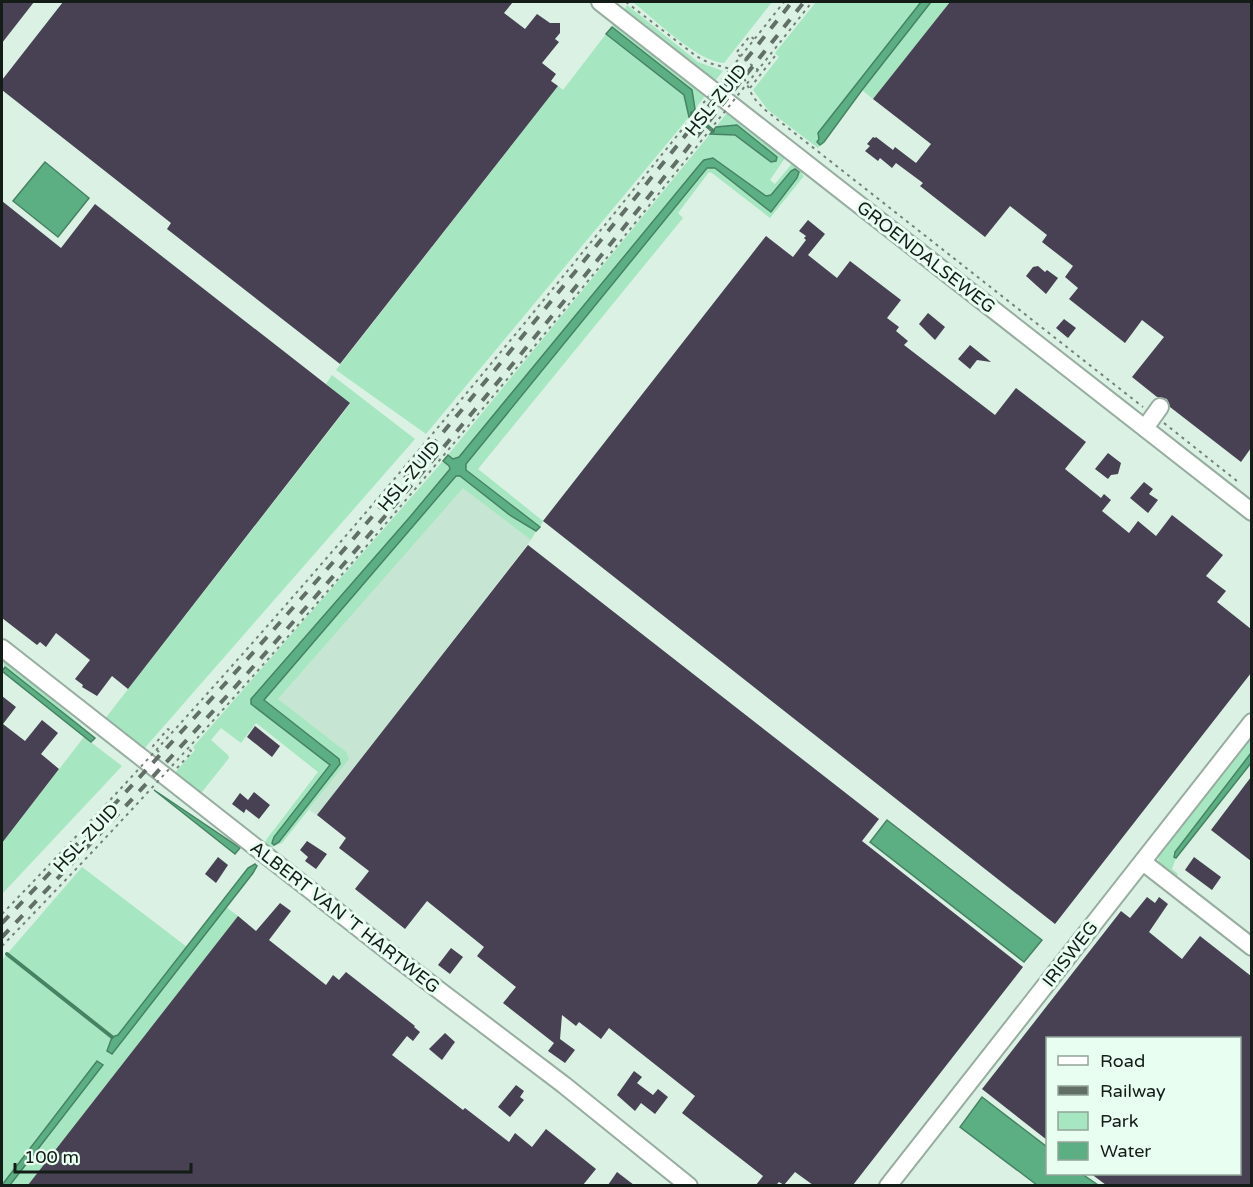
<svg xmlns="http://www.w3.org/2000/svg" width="1253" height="1187" font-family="'Varela Round',sans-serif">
<rect width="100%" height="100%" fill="#daf1e3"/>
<path fill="#c7e5d3" d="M463,487L531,540L317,815L309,810L349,758L278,699Z"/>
<g fill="#a6e6c1">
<path d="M633,2H772L724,63C698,62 654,19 633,2Z"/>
<path d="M816,2H921L818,133L819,139L817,142L820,145L818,148L768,110L753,90L779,57L775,53Z"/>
<path d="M931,2H950L873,99L862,90Z"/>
<path d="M627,5L698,62L723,71L714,82L624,10Z"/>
<path d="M616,20L708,92L695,109L692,90L612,27Z"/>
<path d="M606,34L684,95L689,117L426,434L336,370L558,86L563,90Z"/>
<path d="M730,109L787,155L770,180L775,184L795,160L803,171L802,174L804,176L770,218L712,173L709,172L678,213L683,218L478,469L543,521L540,527L466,470V464L707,168H715L771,212L799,172L797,170L791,171L771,195L766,196L704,160L458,458L454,459L448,455L710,134L734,135L771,162L737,126L716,127Z"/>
<path d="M332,375L415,439L143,750L104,720L350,404L326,384Z"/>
<path d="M443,461L450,469L409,518L251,699V704L330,765L274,837V841L339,759L264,700L456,476H460L511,516L536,531L531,540L463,488L278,699L346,752L349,759L282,843L267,849L263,846L266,840L318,772L256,723L241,743L221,728L211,740L228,755L229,758L202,792H195L173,775L195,750L193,747Z"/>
<path d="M7,659L95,738L5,667L3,662Z"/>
<path d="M1251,731V753L1173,854L1176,858L1172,869L1178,874L1175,879C1165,871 1155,865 1159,851Z"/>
<path d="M84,737L122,766L2,894V843Z"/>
<path d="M82,867L187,947L118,1035L112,1037L107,1051L112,1054L226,907L238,916L28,1185L2,1186V960Z"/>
</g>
<g fill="#5caf83" stroke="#468363" stroke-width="1.5">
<path d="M921,2H931L862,90L824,142L820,145L817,142L819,139L818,133Z"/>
<path d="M612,27L692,90L695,109L689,117L684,95L606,34Z"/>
<path d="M737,125L777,157L776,161L771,162L735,135L710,134L716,127Z"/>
<path d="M713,158L766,196L771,195L791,171L795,169L799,172L797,178L771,212L715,168H707L466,464V470L540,527L536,531L511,516L460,476H456L264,700L339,759L340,764L279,842L274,845L272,843L274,837L330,765L251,704V699L409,518L450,469L449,466L443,461L448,455L453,459L459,457L701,163L704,160Z"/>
<path d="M45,162L89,198L58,237L13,201Z"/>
<path d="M5,667L95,738L91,742L2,671Z"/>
<path d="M1251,753V763L1176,858L1174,857L1175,852Z"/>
<path d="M154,790L240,848L235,854Z"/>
<path d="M887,820L1042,940L1024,962L870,842Z"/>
<path d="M255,864L257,866L253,873L112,1054L107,1051L112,1037L118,1035L248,868Z"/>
<path d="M97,1061L103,1065L10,1185H2Z"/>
<path d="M982,1097L1047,1147L1048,1174H1082L1098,1185H1037L960,1127Z"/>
</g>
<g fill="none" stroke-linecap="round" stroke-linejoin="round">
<g stroke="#468363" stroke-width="4">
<path d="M692,113L713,131"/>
<path d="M7,954L112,1037"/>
</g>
</g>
<g fill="#474153">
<path d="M2,2H34L2,43Z"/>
<path d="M63,2H513L504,13L525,29L537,14L550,23H560V33L555,39L559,42L542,63L556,74L551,81L558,86L340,364L167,229L171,223L2,90V80Z"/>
<path d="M950,2H1251V448L1241,462L1170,407L1167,399L1157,397L1132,377L1164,337L1142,320L1125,343L1069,299L1078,288L1065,277L1073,266L1042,242L1047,235L1010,206L985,237L920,186L923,183L896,163L892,168L880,158L878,161L865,151L870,146L867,144L873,137L875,138L876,137L893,150L895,147L916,163L931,144L873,99Z"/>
<path d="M2,201L61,248L95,204L350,403L128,689L112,676L97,696L82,687L83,685L75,679L90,660L56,633L46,647L40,642L37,645L2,618Z"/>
<path d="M808,220L825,234L808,255L837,278L850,261L901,300L887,318L899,327L896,331L908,341L904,345L995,415L1016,388L1086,442L1065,469L1101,498L1104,494L1111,500L1102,511L1129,533L1138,521L1156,536L1172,515L1223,555L1206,576L1226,591L1217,602L1251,629V673L1055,924L543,521L766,236L793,257L806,240L804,238L806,236L799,231Z"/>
<path d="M1038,266L1045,272L1047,270L1058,278L1046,294L1026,276L1033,267Z"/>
<path d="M928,313L945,327L935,340L919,324Z"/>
<path d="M1064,319L1076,328L1068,338L1056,328Z"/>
<path d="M970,345L991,362L977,360L970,369L958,359Z"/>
<path d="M1108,453L1121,463L1118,474L1111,475L1108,479L1095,469Z"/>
<path d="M1144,482L1153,489L1149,494L1158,500L1148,513L1130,498Z"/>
<path d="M528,545L879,819L862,841L1023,967L853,1185H813L795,1172L784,1185L779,1182L776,1185H756L763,1176L682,1113L695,1096L609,1028L601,1039L579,1022L576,1026L562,1015L560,1039L575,1050L565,1063L548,1051L554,1043L503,1003L516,987L477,956L484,947L427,901L405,929L355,889L369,871L339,848L346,838L317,815Z"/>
<path d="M2,696L16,707L3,724L25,741L42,720L58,733L41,754L59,769L2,843Z"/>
<path d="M255,726L280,746L272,757L247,737Z"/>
<path d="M1251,777V861L1211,830Z"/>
<path d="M254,792L270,805L259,819L246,809L244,813L232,804L240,793L248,800Z"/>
<path d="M307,841L327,854L316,869L305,861L308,857L300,850Z"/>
<path d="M218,857L228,865L216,883L205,874Z"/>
<path d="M1194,857L1221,877L1212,890L1185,870Z"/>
<path d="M1147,897L1155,903L1159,897L1168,904L1149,932L1182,959L1200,936L1251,976V1185H1106L1090,1173H1239V1038H1047V1140L982,1089L1121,911L1130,918Z"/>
<path d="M280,903L291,911L269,940L326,985L333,975L339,980L346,972L415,1026L414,1027L420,1032L413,1041L407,1036L392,1055L463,1110L465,1108L509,1142L515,1133L532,1147L546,1129L596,1169L583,1185H28L238,916L256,931Z"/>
<path d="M451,948L463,957L450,974L438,965Z"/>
<path d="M445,1033L455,1042L442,1060L429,1049Z"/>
<path d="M634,1071L642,1077L637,1083L653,1095L658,1089L668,1097L655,1114L641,1103L635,1111L617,1095Z"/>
<path d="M516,1085L524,1091L520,1097L524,1100L510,1117L498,1107Z"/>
<path d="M617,1172L634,1185H608Z"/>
</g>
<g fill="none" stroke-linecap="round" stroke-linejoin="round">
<defs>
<g id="minor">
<path d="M600,2L1252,512"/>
<path d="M1145,428L1160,407"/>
<path d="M2,648L398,959L564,1085L689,1186"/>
<path d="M1143,862L1252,947"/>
<path d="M888,1186L1252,722"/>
</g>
</defs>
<use href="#minor" stroke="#97ada0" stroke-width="20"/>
<g stroke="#738279" stroke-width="2" stroke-dasharray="3 4.5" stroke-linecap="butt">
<path d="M626,2L696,56L709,63L731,69L744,78L753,97L764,109L1143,407"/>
<path d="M754,39L750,36L736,53L762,73"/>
<path d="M750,88L775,56L771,53"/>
<path d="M1164,423L1237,481"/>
<path d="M159,752L153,746L168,729L172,733"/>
<path d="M177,768L192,752L188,748"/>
</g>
<use href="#minor" stroke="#fff" stroke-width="16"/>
<g stroke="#616f67" stroke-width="4" stroke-dasharray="10 10" stroke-linecap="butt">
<path d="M2,923C120,800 236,674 348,545C500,367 646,185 792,2"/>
<path d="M2,937C120,813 237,688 349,558C506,377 655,189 804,2"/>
</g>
<g stroke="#738279" stroke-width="2" stroke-dasharray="3 4.5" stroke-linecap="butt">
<path d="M2,914C281,626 534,316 784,2"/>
<path d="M2,946C292,649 554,327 812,2"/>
</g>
</g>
<g text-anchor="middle" stroke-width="6" stroke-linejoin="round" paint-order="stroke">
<g font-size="18" fill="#141c17" stroke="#e8fef0">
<text transform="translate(716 100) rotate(-51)" y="6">HSL-ZUID</text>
<text transform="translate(926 257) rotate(38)" y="6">GROENDALSEWEG</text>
<text transform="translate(409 476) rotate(-50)" y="6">HSL-ZUID</text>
<text transform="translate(86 838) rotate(-47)" y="6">HSL-ZUID</text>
<text transform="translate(345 917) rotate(38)" y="6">ALBERT VAN 'T HARTWEG</text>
<text transform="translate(1070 954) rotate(-52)" y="6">IRISWEG</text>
</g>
</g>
<rect width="1253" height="1187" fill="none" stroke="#141c17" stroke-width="6"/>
<rect x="1046" y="1037" width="195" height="138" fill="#e8fef0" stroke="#93a499" stroke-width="1.5"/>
<rect x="1058" y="1056" width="30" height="9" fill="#ffffff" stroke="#93a499" stroke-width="1.5"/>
<text x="1100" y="1067" font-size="18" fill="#141c17">Road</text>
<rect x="1058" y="1086" width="30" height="9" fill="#616f67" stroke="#93a499" stroke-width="1.5"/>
<text x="1100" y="1097" font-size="18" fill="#141c17">Railway</text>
<rect x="1058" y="1112" width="30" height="18" fill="#a6e6c1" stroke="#93a499" stroke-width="1.5"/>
<text x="1100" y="1127" font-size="18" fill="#141c17">Park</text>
<rect x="1058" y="1142" width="30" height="18" fill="#5caf83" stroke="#93a499" stroke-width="1.5"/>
<text x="1100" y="1157" font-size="18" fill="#141c17">Water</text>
<path d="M15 1163v9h176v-9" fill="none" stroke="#141c17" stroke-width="3"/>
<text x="24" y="1163" font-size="18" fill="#141c17" stroke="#e8fef0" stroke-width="4.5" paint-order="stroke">100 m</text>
</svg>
